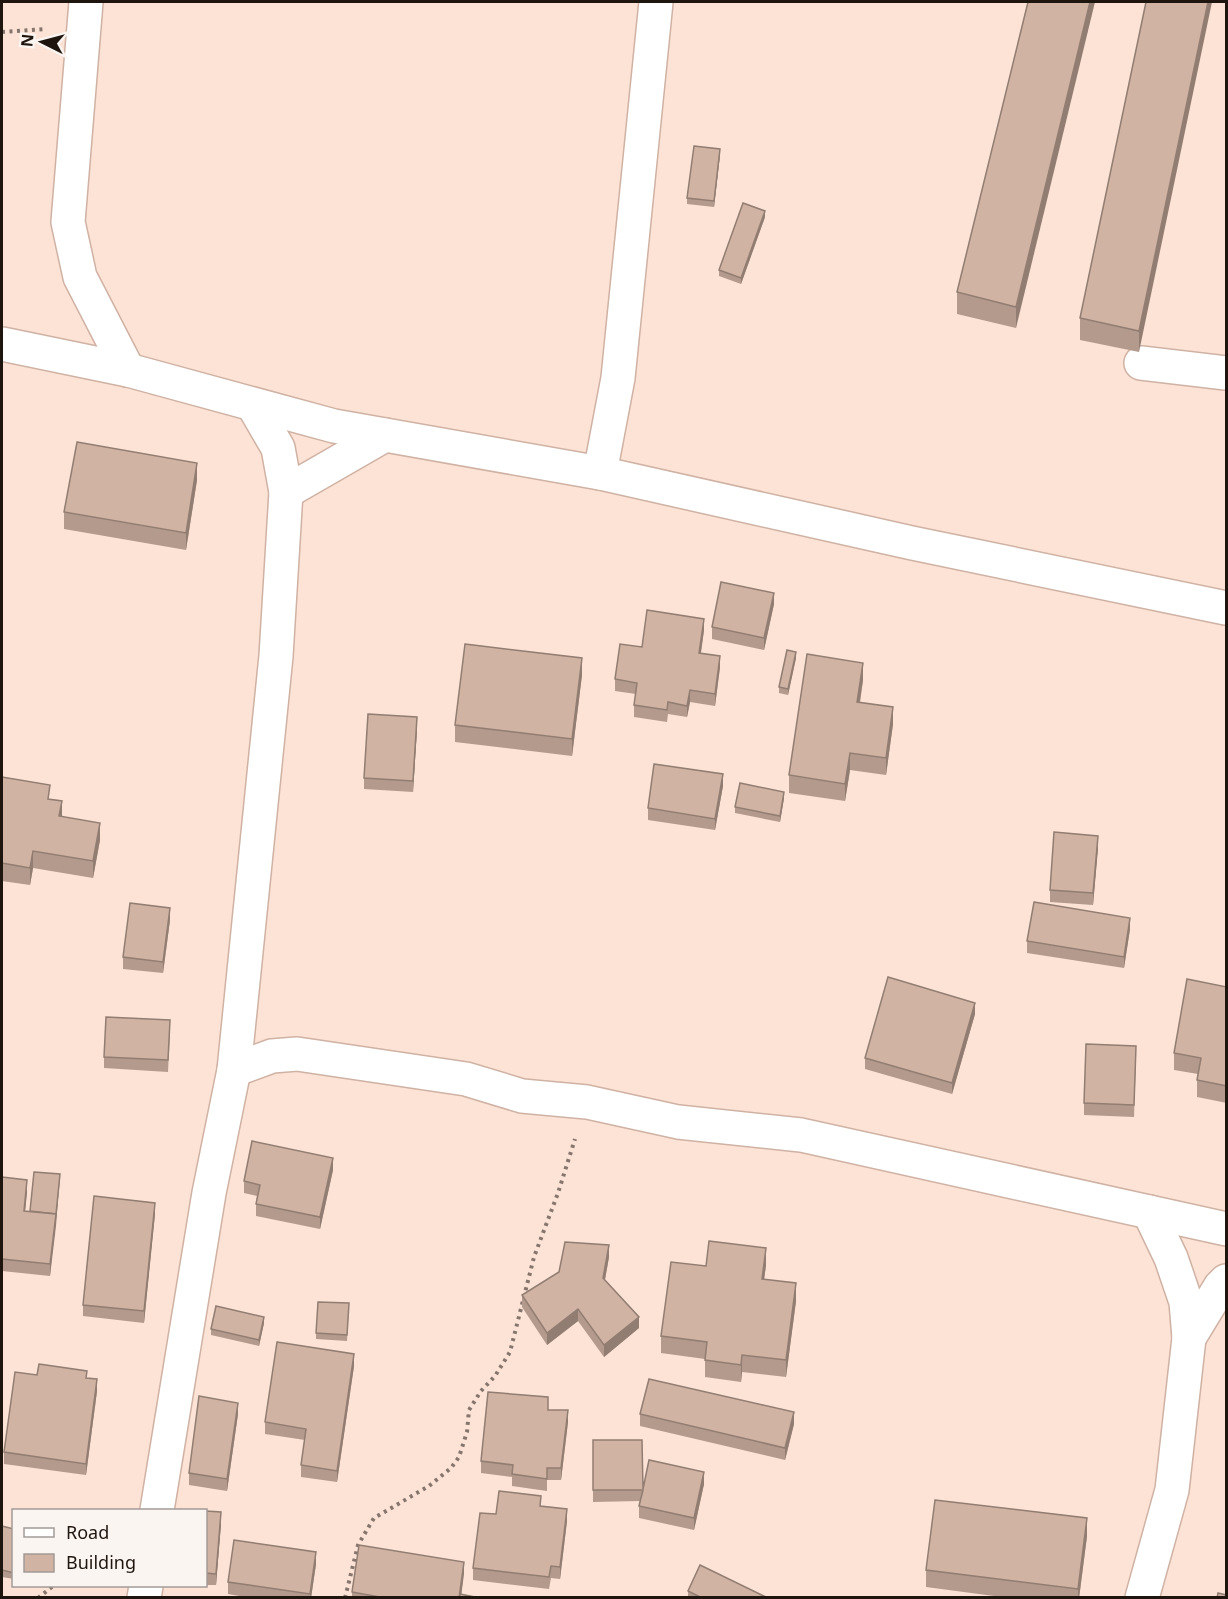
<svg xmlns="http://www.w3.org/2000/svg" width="1228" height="1599" font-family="'Noto Sans',sans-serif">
<rect width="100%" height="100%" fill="#fce3d6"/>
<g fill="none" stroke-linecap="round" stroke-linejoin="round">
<defs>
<g id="minor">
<path d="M86,2L68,222L80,277L128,370"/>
<path d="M2,344L128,370L334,426L600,473L912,543L1226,608"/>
<path d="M1141,363L1226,373"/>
<path d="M600,473L618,378L656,2"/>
<path d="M286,492L385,435"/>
<path d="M234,1070L272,1056L297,1054L466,1079L522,1096L587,1102L678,1122L801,1135L1226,1229"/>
<path d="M1189,1338L1220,1287L1226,1281"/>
<path d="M157,1510L209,1193L234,1070L276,656L286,492L278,448L253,405"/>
<path d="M144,1598L146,1586"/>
<path d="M1142,1598L1172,1490L1189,1338L1186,1302L1171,1258L1149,1212"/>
</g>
</defs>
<use href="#minor" stroke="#cfb2a3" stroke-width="36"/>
<g stroke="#86756c" stroke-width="4" stroke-dasharray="3 4.5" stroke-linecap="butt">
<path d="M2,32L46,29"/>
<path d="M38,1598L53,1586"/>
<path d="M345,1598L358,1545L374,1518L429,1486L451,1468L459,1457L467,1432L469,1410L481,1391L495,1376L510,1352L534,1257L558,1193L575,1139"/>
</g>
<use href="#minor" stroke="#fff" stroke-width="33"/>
</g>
<g fill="#b39a8c">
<path d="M1028,2L1016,328L957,314V292Z"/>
<path d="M1146,2L1139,352L1080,340V318Z"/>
<path d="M720,155L714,207L687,204V198Z"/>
<path d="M765,217L741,284L719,276V270Z"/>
<path d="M197,480L186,550L64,529V512Z"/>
<path d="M774,604L764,650L712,639V627Z"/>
<path d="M704,630L701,653L720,667L715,706L690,702L687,717L668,714L667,722L634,717V705L636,694L615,691V679L642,647Z"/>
<path d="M796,658L788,695L779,693V687Z"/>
<path d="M582,675L572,756L455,742V725Z"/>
<path d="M863,680L860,703L893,724L886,775L850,770L845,801L789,793V775Z"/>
<path d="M417,729L413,792L364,789V778Z"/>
<path d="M2,777L100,840L93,878L33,868L30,885L2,881Z"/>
<path d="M723,786L715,830L648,820V808Z"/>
<path d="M784,798L780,822L735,813V807Z"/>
<path d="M1098,848L1093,905L1050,902V890Z"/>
<path d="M170,920L163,973L123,969V957Z"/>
<path d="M1130,929L1124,968L1027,953V941Z"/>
<path d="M1227,987V1103L1197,1097V1080L1198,1074L1174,1070V1053Z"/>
<path d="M975,1014L952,1094L865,1069V1058Z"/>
<path d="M170,1032L168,1072L104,1068V1057Z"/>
<path d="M1136,1058L1134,1117L1084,1115V1103Z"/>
<path d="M333,1170L320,1229L256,1216V1204L257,1196L244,1193V1181Z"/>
<path d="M2,1177L27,1192L25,1211L30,1212L60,1180L50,1276L2,1271Z"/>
<path d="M155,1214L144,1323L83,1316V1305Z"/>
<path d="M609,1257L605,1280L639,1328L604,1357L578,1321L547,1345L522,1307V1295Z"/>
<path d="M766,1265L764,1279L796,1301L786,1377L742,1372L741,1382L705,1377V1359L661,1353V1336L706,1266Z"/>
<path d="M349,1303L347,1341L316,1339V1333Z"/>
<path d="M264,1323L259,1346L211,1335V1329Z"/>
<path d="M354,1366L337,1482L301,1477V1465L305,1440L265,1434V1422Z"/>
<path d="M37,1375L87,1378L97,1391L86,1475L4,1464V1452Z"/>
<path d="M548,1410L568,1422L561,1480H547V1491L512,1486V1477L481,1473V1461Z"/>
<path d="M238,1414L227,1491L189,1485V1473Z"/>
<path d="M640,1414L794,1424L785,1460L640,1426Z"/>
<path d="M593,1440L643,1489L704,1484L694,1530L639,1518V1506L640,1501L593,1502Z"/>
<path d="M541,1506L567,1521L560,1579L551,1578L549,1589L473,1580V1568L496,1514Z"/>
<path d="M206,1511L221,1524L216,1585H206Z"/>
<path d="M2,1526L14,1529V1579L2,1577Z"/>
<path d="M1087,1536L1079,1598H1009L926,1587V1570Z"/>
<path d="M316,1564L311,1598H251L228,1594V1582Z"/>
<path d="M464,1573L461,1594L480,1598H352V1592Z"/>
<path d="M688,1591L768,1598H688Z"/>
</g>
<g fill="#927d72">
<path d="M1090,2H1095L1016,328V307Z"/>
<path d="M1208,2H1212L1139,352V331Z"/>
<path d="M720,149V155L714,207V201Z"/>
<path d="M765,211V217L741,284V278Z"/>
<path d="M197,463V480L186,550V533Z"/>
<path d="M774,593V604L764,650V638Z"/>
<path d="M704,619V630L699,665V653Z"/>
<path d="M796,652V658L788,695V689Z"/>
<path d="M720,656V667L715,706V694Z"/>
<path d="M582,658V675L572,756V739Z"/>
<path d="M863,663V680L857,719V702Z"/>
<path d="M690,690V702L687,717V706Z"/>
<path d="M893,707V724L886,775V758Z"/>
<path d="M417,717V729L413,792V781Z"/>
<path d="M850,753V770L845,801V784Z"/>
<path d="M723,774V786L715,830V819Z"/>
<path d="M784,792V798L780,822V816Z"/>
<path d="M62,801V818L59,816Z"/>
<path d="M100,823V840L93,878V861Z"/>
<path d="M1098,836V848L1093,905V893Z"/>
<path d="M33,851V868L30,885V868Z"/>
<path d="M170,908V920L163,973V962Z"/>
<path d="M1130,918V929L1124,968V957Z"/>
<path d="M975,1003V1014L952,1094V1083Z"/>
<path d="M333,1158V1170L320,1229V1217Z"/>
<path d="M60,1174L56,1226L50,1276V1264Z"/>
<path d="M27,1180V1192L24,1223V1211Z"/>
<path d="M155,1203V1214L144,1323V1311Z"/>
<path d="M609,1245V1257L603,1290V1278Z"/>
<path d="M766,1248V1265L762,1296V1279Z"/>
<path d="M796,1283V1301L786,1377V1360Z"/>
<path d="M578,1309V1321L547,1345V1333Z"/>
<path d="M264,1317V1323L259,1346V1340Z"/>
<path d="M639,1317V1328L604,1357V1345Z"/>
<path d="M354,1354V1366L337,1482V1471Z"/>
<path d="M742,1355V1372L741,1382V1365Z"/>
<path d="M97,1379V1391L86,1475V1464Z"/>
<path d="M238,1403V1414L227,1491V1479Z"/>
<path d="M568,1410V1422L561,1480V1468Z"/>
<path d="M794,1412V1424L785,1460V1448Z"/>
<path d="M704,1472V1484L694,1530V1518Z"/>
<path d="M567,1509V1521L560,1579V1567Z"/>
<path d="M221,1512V1524L216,1585V1574Z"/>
<path d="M1087,1518V1536L1079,1598H1078V1589Z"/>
<path d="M316,1552V1564L311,1598H310Z"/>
<path d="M464,1562V1573L461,1598H459Z"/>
</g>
<g fill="#d0b3a3" stroke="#927d72" stroke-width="1.5">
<path d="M1028,2H1090L1016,307L957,292Z"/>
<path d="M1146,2H1208L1139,331L1080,318Z"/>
<path d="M694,146L720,149L714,201L687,198Z"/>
<path d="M743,203L765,211L741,278L719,270Z"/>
<path d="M77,442L197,463L186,533L64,512Z"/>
<path d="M721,582L774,593L764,638L712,627Z"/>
<path d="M647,610L704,619L699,653L720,656L715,694L690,690L687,706L668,702L667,710L634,705L637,683L615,679L620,644L642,647Z"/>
<path d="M465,644L582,658L572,739L455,725Z"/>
<path d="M787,650L796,652L788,689L779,687Z"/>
<path d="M807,654L863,663L857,702L893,707L886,758L850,753L845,784L789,775Z"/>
<path d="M368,714L417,717L413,781L364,778Z"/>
<path d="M654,764L723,774L715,819L648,808Z"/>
<path d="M2,777L50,785L48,799L62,801L59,816L100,823L93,861L33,851L30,868L2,863Z"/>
<path d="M740,783L784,792L780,816L735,807Z"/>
<path d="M1054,832L1098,836L1093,893L1050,890Z"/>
<path d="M1034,902L1130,918L1124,957L1027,941Z"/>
<path d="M130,903L170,908L163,962L123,957Z"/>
<path d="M888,977L975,1003L952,1083L865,1058Z"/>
<path d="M1187,979L1227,987V1086L1197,1080L1201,1058L1174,1053Z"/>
<path d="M106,1017L170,1020L168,1060L104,1057Z"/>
<path d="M1086,1044L1136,1046L1134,1105L1084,1103Z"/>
<path d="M252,1141L333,1158L320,1217L256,1204L260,1185L244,1181Z"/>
<path d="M34,1172L60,1174L56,1214L30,1211Z"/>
<path d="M2,1177L27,1180L24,1211L56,1214L50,1264L2,1259Z"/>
<path d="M94,1196L155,1203L144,1311L83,1305Z"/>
<path d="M709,1241L766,1248L762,1279L796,1283L786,1360L742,1355L741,1365L705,1360L707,1342L661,1336L671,1262L706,1266Z"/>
<path d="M565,1242L609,1245L603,1278L639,1317L604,1345L578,1309L547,1333L522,1295L559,1272Z"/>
<path d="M318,1302L349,1303L347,1335L316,1333Z"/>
<path d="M216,1306L264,1317L259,1340L211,1329Z"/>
<path d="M277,1342L354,1354L337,1471L301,1465L306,1429L265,1422Z"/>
<path d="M39,1364L87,1371L86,1378L97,1379L86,1464L4,1452L15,1372L37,1375Z"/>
<path d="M649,1379L794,1412L785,1448L640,1414Z"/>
<path d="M488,1392L548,1397V1410H568L561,1468H547V1479L512,1474L513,1465L481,1461Z"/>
<path d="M199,1396L238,1403L227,1479L189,1473Z"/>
<path d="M593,1440H642L643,1489L649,1460L704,1472L694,1518L639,1506L643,1490H593Z"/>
<path d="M499,1491L541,1496L540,1506L567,1509L560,1567L551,1566L549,1577L473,1568L480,1513L496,1514Z"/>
<path d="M935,1500L1087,1518L1078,1589L926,1570Z"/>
<path d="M206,1511L221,1512L216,1574L206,1573Z"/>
<path d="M2,1526L14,1529V1573L2,1570Z"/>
<path d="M234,1540L316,1552L310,1594L228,1582Z"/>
<path d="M359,1545L464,1562L459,1598H385L352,1592Z"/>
<path d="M700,1565L768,1598H702L688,1591Z"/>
<path d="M1218,1593L1227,1595V1598H1217Z"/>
<path d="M460,1594L480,1598H460Z"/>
</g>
<rect width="1228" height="1599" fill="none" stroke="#1f150f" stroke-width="6"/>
<rect x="12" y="1509" width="195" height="78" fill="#fbf5f1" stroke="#a39b97" stroke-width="1.5"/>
<rect x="24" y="1528" width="30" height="9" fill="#ffffff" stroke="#a39b97" stroke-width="1.5"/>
<text x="66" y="1539" font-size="18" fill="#1f150f">Road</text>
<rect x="24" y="1554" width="30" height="18" fill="#d0b3a3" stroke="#a39b97" stroke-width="1.5"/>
<text x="66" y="1569" font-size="18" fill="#1f150f">Building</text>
<g transform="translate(42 42) rotate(276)" stroke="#fbf5f1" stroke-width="4.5" paint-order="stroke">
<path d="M0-4.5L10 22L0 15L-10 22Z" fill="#1f150f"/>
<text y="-9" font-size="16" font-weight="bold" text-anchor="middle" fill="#1f150f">N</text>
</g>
</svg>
